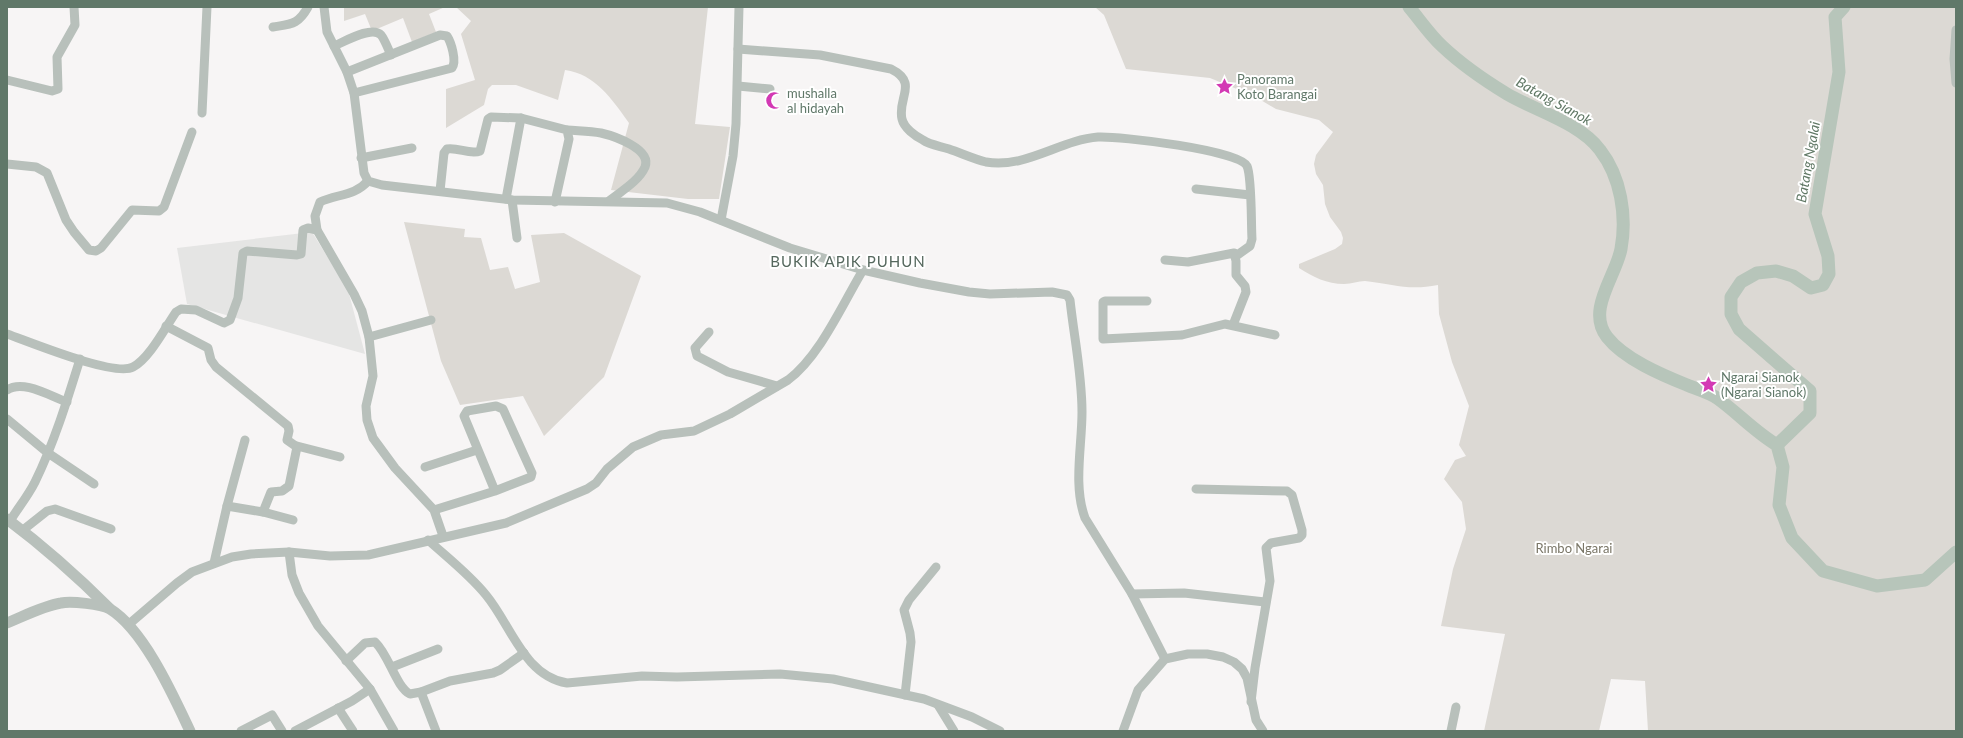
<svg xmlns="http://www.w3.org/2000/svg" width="1963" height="738" font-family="Lato,sans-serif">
<rect width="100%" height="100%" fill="#f7f5f5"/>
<path fill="#e5e5e4" d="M312,232L348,290L365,354L187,304L177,248Z"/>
<g fill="#dcd9d4">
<path d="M344,7H445L429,14L436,32L412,42L403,18L372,31L365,14L344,21Z"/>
<path d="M456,7H708L695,124L730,127L719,199H688L611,190L629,123C612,99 595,74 565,70L558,100L516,85H492L488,89L484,105L446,128V89L475,80L461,34L471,21Z"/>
<path d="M1095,7H1956V731H1648L1645,681L1611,679L1599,731H1484L1505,634L1441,626L1453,569L1466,529L1462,502L1444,479L1455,460L1466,456L1459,445L1469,406L1452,362L1439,314L1438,285C1408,291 1394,284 1365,281C1358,281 1352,284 1344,284C1327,284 1313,277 1299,268V264L1335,249L1342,244L1343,238L1341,232L1330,217L1325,204L1323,185L1316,174L1314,164L1316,155L1333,132L1319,120L1276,109L1254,96L1210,78L1126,69L1104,15Z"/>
<path d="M404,222L465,229L464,237L481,238L490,270L508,267L515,289L540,282L531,235L564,233L641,276L604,377L544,436L523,396L460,405L441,361Z"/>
</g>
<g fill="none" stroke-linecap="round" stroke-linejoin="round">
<g stroke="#b7c5ba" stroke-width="13">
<path d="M1409,7C1420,20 1430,35 1442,46C1462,65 1484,80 1507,94C1536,111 1580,123 1600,150C1621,177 1627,216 1621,249C1616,276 1586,310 1607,337C1624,359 1662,375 1687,385C1696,389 1708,392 1717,398C1738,413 1755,432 1777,445L1783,467L1779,505L1792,538L1823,571L1877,586L1925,580L1956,552"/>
<path d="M1777,445L1810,413V391L1739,329L1731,314V297L1741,282L1757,273L1776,271L1793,276L1811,288L1823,285L1829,274L1828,256L1815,214L1839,72L1835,17L1844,7"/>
</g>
<g stroke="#b8c0bb" stroke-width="9">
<path d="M324,7L327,32L347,72L354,93L364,173L368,181L382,185L512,200L667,203L700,212L790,248L863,270L920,283L969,292L990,294L1052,292L1067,295L1070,300C1074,337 1082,374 1082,412C1082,447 1073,485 1085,518L1132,594L1165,659"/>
<path d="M273,27C291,24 298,25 308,7"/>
<path d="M1956,30L1954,59L1956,83"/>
<path d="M334,46C344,42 372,25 381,35C385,40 388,49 391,55"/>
<path d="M738,49L820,55L891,69C919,83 897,98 902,119C904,128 915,136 923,140C930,145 940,146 949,149C961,153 974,159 986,162C1025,169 1060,140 1098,137C1119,136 1240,150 1247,166C1252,177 1251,224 1252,239L1250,246L1236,256"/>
<path d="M347,72L440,35L447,36C451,42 457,61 452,68L354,93"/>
<path d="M7,80L52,91L58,89L57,57L75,25L74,7"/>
<path d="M738,86L770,89"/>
<path d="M202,113L207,7"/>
<path d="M567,130C579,131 590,131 601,133C614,136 652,149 645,167C639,181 620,192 609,201"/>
<path d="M361,158L412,148"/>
<path d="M7,164L36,167L47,173L66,220L74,232L89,250L96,251L101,248L132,210L159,211L164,207L192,132"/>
<path d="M368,181C355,196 337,194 320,202L315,216L317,230L354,294L362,311L369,337L373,376L366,406L367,420L373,438L395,468L434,510L443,536"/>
<path d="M1196,189L1250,195"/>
<path d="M440,191L444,153L447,149C458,147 470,155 480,151L488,119L491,117L521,118L567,130L569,139L555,202"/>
<path d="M506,199L521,118"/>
<path d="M512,200L517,238"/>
<path d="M721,220L733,156L736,124L739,7"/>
<path d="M1165,260L1188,262L1234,253L1236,261V275L1245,286L1246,292L1233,325"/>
<path d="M1147,301H1105L1103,302V339L1182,335L1225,324L1275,335"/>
<path d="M166,326L208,348L211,360L216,367L288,426L289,431L287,440L297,447L289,486L282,491L271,492L263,512L227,506"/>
<path d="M709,332L695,348L697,356L728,372L777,386"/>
<path d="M7,334C30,342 114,377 133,367C149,359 165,328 176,312L181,309L196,310L224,323L230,320L238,298L243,253L247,251L297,255L301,254L303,230L308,228L317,230"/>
<path d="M369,337L431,320"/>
<path d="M7,390C23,379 50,396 67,402"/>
<path d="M7,419L48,453L94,484"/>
<path d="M297,446L340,457"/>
<path d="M425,467L477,450"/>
<path d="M1196,489L1287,491L1292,495L1302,530V535L1299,538L1271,543L1266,548L1270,581L1255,668L1251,702"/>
<path d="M434,510L495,491L531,477L532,473L503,409L496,406L467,411L464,416L495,491"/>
<path d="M263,512L293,520"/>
<path d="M10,521C18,508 28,496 35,482C54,443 67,401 80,359"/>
<path d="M23,530L47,511L55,509L111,529"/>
<path d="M428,540C448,558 470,575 486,595C511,625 524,676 567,683L642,676L677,677L780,674L833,679L924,699L972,717L1000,731"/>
<path d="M289,552L292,575L299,593L318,626L370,689L394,731"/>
<path d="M214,563L227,506L245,440"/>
<path d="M1132,594L1184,593L1265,602"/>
<path d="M128,625L177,583L192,572L232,557L251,554L289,552L330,556L368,555L506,523L587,489L596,483L607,469L633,447L661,435L694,431L730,414L788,380C820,356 842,305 863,270"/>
<path d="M346,661L365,643L375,642C389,655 396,687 410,694L421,692L450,681L493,673L500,670L524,653"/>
<path d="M392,667L438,649"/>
<path d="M421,692L436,731"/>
<path d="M905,695L911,642L910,633L904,610L909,600L936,567"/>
<path d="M938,705L954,731"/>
<path d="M338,708L353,731"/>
<path d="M241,731L272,715L282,731"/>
<path d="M295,731L352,701L370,689"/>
<path d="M1123,731L1138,690L1165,659L1188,654H1207L1223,657L1234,662L1242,669L1247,678L1256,720L1263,731"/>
<path d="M1451,731L1456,707"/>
</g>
<g stroke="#b8c0bb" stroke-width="11">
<path d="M7,519C43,546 77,576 109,608"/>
<path d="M7,623C24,616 43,606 61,603C71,601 101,604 110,609C144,630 173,695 190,731"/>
</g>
</g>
<defs>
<symbol id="sight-bare" viewBox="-9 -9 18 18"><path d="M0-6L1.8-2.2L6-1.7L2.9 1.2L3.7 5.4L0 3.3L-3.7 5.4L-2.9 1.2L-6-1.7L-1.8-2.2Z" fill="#d339b4" stroke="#fff" stroke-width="2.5" paint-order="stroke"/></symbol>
<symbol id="mosque-bare" viewBox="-9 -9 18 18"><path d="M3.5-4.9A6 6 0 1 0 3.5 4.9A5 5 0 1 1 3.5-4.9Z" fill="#d339b4" stroke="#fff" stroke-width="2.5" paint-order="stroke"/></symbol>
</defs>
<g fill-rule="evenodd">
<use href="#sight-bare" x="1212" y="74" width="25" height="25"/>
<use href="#mosque-bare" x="762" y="88" width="25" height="25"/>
<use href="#sight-bare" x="1696" y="372" width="25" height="25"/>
</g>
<g text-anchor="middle" stroke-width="4" stroke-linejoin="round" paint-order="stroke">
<g font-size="13" fill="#607869" stroke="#fff" text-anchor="start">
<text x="1237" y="84">Panorama<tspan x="1237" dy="15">Koto Barangai</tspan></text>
<text x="787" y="98">mushalla<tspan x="787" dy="15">al hidayah</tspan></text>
<text x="1721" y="382">Ngarai Sianok<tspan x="1721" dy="15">(Ngarai Sianok)</tspan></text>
</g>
<g font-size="13" fill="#7a7667" stroke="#fff">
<text x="1574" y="553">Rimbo Ngarai</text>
</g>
<g font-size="14" font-style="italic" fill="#607865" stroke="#fff">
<text transform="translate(1554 101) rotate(29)" y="5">Batang Sianok</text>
<text transform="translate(1808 162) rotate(-80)" y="5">Batang Ngalai</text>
</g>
<g font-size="15" letter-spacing="1" fill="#56685e" stroke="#fff">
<text x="848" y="267">BUKIK APIK PUHUN</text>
</g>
</g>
<rect width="1963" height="738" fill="none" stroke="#607869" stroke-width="16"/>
</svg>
